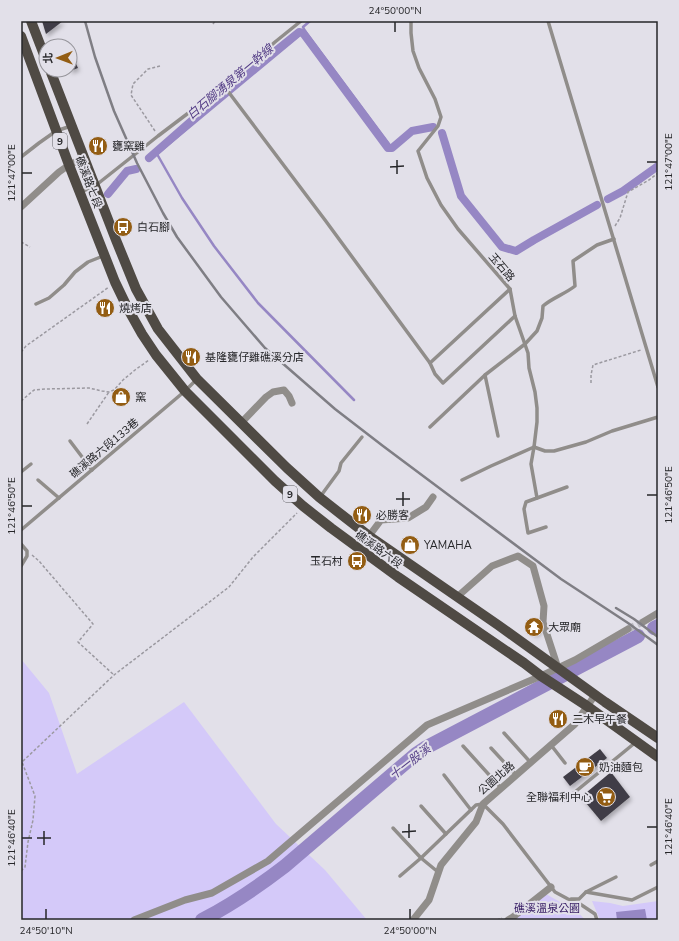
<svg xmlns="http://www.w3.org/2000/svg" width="679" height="941" font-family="'Nunito Sans','Noto Sans TC',sans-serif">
<defs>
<filter id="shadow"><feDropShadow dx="2" dy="3" stdDeviation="2" flood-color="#0004"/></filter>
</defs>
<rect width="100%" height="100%" fill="#e2e0e9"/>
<g fill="#d4c9f9">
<path d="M21,659L49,693L77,774L184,702L276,824L325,870L367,920H21Z"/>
<path d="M546,894L579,913L585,920H507Z"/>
<path d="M592,901L610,903L623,906L658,901V920H600Z"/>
</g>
<path fill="#9687c4" d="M645,909L647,920H617L616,912Z"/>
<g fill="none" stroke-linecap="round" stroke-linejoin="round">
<g stroke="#9687c4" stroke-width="2.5">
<path d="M305,31L392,148"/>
<path d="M155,152L157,154L305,31L303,27L310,21"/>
<path d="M157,154L182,198L214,246L258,303L354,400"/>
</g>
<g stroke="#9687c4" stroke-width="8">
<path d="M232,86L299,32L303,33L388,148H392L412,131L433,127"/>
<path d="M442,133L461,196L502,247L516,251L534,240L597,205"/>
<path d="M149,158L222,94"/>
<path d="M108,194L127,171L136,169"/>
<path d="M608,199L623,191L658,166"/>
</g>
<g stroke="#9687c4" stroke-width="14">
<path d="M654,628L658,626"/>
<path d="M202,920C231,905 259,886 285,866L416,754L425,748L638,636"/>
</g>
</g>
<g fill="#403e46" filter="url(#shadow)">
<path d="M42,21H63L46,34Z"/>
<path d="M70,51L78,68L70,71Z"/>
<path d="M532,620L539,626L540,630L535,635L526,627Z"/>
<path d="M600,749L607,758L570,786L563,777Z"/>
<path d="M611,772L630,797L601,821L581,797Z"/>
</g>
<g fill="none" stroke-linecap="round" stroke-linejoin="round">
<path stroke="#bcbbc3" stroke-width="7" stroke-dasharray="7 3.5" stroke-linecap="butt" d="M628,629L643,622"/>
<g stroke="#9b99a0" stroke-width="1.5" stroke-dasharray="3 2" stroke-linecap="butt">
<path d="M213,24L215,21"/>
<path d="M155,131L131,95L133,84L148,69L160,66"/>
<path d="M615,226L620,218L628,192L649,180L658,173"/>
<path d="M21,242L30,247"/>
<path d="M21,352L26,346L109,287"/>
<path d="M591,383V375L593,365L641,350"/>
<path d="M21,401L34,390L46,389L89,388L102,391L109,392L114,390L123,380L135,370L149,360"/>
<path d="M87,424L109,392"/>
<path d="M32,555L39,561L93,624L78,642L114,675"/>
<path d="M21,871L25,867L28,842L33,820L35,796L22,762L114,675L229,587L253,557L297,513"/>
<path d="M497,920L502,918"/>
</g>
<g stroke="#908d8a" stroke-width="3.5">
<path d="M411,21V33L413,51L419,68L435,99L441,117L438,126L418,151L427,178L441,205L458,229L510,289L515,316L528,353L529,368L535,392L537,408V422L534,447L545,451H554L586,442L612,431L658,417"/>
<path d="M548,21L658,387"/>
<path d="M224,86L325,220L430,363L510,289"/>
<path d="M21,157L39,143L56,131L71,126"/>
<path d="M81,192L95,186L158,136L224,86L275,42L301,21"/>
<path d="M36,304L49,298L64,285L75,272L88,262L103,256"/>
<path d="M430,363L435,374L443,383L515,316"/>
<path d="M485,375L498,436"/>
<path d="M430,427L485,375L525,344L537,331L542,318L543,306C552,298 565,294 575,286L573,261L597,245L614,239"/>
<path d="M70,441L92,470"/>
<path d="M534,447L531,464L537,498L526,502L524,509L528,533L546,527"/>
<path d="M21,472L31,464"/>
<path d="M38,480L59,498"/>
<path d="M462,480L491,466L534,447"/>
<path d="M320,497L339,471L341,463L362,437"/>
<path d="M537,498L567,487"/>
<path d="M21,530L185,391L196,380"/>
<path d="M21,544L27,551V556L21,566"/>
<path d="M504,733L531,763"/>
<path d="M551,745L565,763"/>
<path d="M463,746L501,788"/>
<path d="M491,748L516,775"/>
<path d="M444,775L471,810"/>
<path d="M564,801L636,742"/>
<path d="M421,806L446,834"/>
<path d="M393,828L421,858L438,872"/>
<path d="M651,865L658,861"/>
<path d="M400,876L421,858L476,805L483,804L503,824L555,892L568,899L580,904L595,914L597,920"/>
<path d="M586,892L632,900L658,887"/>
<path d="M571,899H579L586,892L616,877"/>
</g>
<g stroke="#908d8a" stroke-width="7">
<path d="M21,207L59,172L69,165L84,158"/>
<path d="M241,423L266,397L273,392L284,390L289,396L292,403"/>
<path d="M369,536L381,520L408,518L426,507L433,497"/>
<path d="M457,597L492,566L518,556L533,566L544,606L543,622L558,668"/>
<path d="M643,622L658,613"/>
<path d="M134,920L185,900L212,893L268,861L427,725L541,676L575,660L628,629"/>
<path d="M413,920L429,900L441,865L476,822L483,804L575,724L595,695"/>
<path d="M508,920L513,917L551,887"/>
</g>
<g stroke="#4f4a44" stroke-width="10">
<path d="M31,21L46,60"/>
<path d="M21,36L69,165L115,282L128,309L142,334L156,355L185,391L275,481L303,506L331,528L398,577L524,663L541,676L587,706L658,757"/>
<path d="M50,70L116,240L136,289L158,329L197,379L287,468L319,497L342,515L369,536L498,625L605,702L658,738"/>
</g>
<g stroke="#7f7e84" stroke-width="2.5">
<path d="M85,21L95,57L114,111L137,163L163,213L177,237L221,297L265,348L335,409L383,446L561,579L628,623L658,645"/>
<path d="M616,608L634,619L658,637"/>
</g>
</g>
<path fill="none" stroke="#262629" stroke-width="1.5" d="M395,22V32M397,160V174M647,162H657M390,167L404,166M22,173H32M403,492V506M647,495H657M396,499H410M22,506H32M409,824V838M647,827H657M44,831V845M402,832L416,831M22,838H32M37,838H51M46,909V919M410,909V919"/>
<defs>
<symbol id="restaurant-disc" viewBox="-11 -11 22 22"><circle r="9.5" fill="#935d13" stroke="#e2e0e9"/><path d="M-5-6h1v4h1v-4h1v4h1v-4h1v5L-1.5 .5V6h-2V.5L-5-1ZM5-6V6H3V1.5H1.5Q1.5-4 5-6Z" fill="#fff"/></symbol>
<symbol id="bus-disc" viewBox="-11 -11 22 22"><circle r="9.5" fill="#935d13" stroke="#e2e0e9"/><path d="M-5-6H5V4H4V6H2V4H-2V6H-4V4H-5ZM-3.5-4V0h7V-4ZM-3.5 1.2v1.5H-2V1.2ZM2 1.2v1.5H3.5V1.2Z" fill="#fff"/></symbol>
<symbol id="shop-disc" viewBox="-11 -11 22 22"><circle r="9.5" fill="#935d13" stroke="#e2e0e9"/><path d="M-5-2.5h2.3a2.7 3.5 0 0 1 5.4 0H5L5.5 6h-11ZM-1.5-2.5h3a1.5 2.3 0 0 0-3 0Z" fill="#fff"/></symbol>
<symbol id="temple-disc" viewBox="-11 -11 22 22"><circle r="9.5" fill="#935d13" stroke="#e2e0e9"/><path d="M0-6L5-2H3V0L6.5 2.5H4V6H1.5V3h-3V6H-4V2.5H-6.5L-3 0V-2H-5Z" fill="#fff"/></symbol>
<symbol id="cafe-disc" viewBox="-11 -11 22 22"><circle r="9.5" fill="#935d13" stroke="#e2e0e9"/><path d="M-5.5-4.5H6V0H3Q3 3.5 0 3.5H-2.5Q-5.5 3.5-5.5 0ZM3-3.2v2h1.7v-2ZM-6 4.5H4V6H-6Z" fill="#fff"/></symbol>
<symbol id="supermarket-disc" viewBox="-11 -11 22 22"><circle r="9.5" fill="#935d13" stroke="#e2e0e9"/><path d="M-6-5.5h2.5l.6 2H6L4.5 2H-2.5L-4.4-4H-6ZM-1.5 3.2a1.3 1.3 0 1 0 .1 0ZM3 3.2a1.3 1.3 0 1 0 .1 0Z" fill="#fff"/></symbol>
</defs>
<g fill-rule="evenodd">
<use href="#restaurant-disc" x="87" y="135" width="22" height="22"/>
<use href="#bus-disc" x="112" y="216" width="22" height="22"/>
<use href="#restaurant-disc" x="94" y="297" width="22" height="22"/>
<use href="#restaurant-disc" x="180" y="346" width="22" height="22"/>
<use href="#shop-disc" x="110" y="386" width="22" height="22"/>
<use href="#restaurant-disc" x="351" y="504" width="22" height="22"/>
<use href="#shop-disc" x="399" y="534" width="22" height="22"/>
<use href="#bus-disc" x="346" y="550" width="22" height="22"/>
<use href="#temple-disc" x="523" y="616" width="22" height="22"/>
<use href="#restaurant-disc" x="547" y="708" width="22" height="22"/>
<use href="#cafe-disc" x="574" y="756" width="22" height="22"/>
<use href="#supermarket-disc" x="595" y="786" width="22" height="22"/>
</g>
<g text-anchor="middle" stroke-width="4" stroke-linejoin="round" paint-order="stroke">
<g fill="#e2e0e9" stroke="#5e5e63" stroke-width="1">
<rect x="53" y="133" width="14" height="16" rx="3"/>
<rect x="283" y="486" width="14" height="16" rx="3"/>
</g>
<g font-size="10" font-weight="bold" fill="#262629">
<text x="60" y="145">9</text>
<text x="290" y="498">9</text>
</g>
<g font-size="11" fill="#262629" stroke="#e2e0e9" text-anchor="start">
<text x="112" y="150">甕窯雞</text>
<text x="137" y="231">白石腳</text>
<text x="119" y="312">燒烤店</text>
<text x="205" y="361">基隆甕仔雞礁溪分店</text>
<text x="135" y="401">窯</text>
<text x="376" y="519">必勝客</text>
<text x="424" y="549">YAMAHA</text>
<text x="343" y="565" text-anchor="end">玉石村</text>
<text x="548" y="631">大眾廟</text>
<text x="572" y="723">二木早午餐</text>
<text x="599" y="771">奶油麵包</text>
<text x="592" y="801" text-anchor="end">全聯福利中心</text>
</g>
<g font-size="11" fill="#262629" stroke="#e2e0e9">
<text transform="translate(89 182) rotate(69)" y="4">礁溪路七段</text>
<text transform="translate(502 267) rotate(50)" y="4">玉石路</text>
<text transform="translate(104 448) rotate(-40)" y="4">礁溪路六段133巷</text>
<text transform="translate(379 549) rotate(36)" y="4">礁溪路六段</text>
<text transform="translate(496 778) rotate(-41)" y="4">公園北路</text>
</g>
<g font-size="11" fill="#351a63" stroke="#e2e0e9">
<text x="547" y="912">礁溪溫泉公園</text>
</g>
<g font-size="12" font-style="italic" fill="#513a84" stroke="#e2e0e9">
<text transform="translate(230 82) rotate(-40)" y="4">白石腳湧泉第一幹線</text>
<text transform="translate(410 762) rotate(-38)" y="4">十一股溪</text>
</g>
</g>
<rect width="679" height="941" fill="none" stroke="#e2e0e9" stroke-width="44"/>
<g transform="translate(58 58) rotate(269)"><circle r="19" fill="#e2e0e9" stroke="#97969c"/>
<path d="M0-3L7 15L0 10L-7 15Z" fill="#935d13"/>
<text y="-6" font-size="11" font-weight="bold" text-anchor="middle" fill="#262629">北</text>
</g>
<rect x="22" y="22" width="635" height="897" fill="none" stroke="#262629" stroke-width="1.5"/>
<g font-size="10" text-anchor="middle" fill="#262629">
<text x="395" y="14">24°50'00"N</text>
<text transform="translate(668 162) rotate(-90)" y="4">121°47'00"E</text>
<text transform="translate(11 173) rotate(-90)" y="4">121°47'00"E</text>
<text transform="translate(668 495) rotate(-90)" y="4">121°46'50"E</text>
<text transform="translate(11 506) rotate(-90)" y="4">121°46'50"E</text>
<text transform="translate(668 827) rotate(-90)" y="4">121°46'40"E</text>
<text transform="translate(11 838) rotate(-90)" y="4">121°46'40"E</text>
<text x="46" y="934">24°50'10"N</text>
<text x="410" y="934">24°50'00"N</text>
</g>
</svg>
